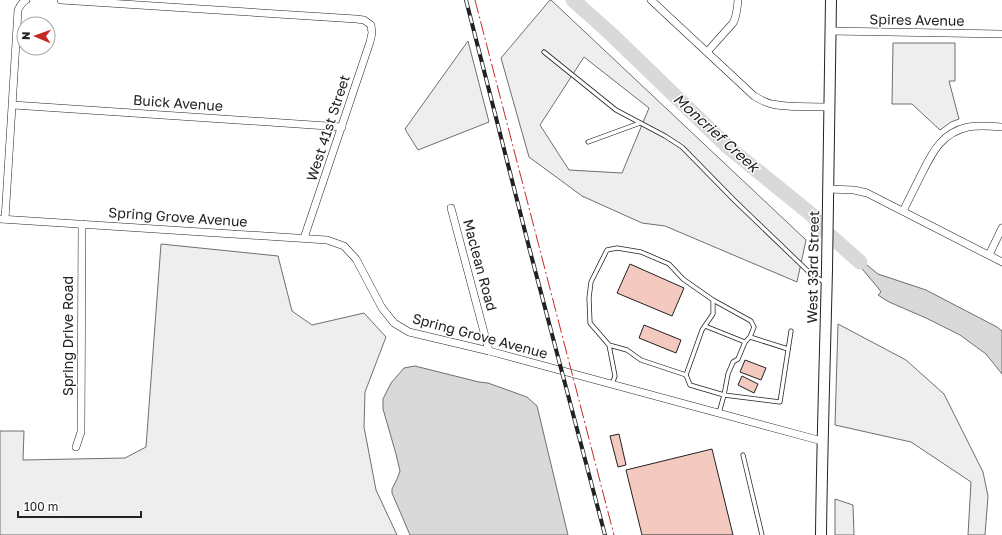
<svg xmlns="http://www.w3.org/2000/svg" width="1002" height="535" font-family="'Golos Text',sans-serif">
<rect width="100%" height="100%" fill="#fff"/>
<g fill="#eee" stroke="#6f6f6f" fill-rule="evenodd">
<path d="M550,0H551L806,240L797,282L665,226L642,223L582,196L529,157L501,58ZM584,57L649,108L622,173L569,170L540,125Z"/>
<path d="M468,41L489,122L418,150L405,129Z"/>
<path d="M893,43H955V81H949L959,119L951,122L940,130L912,104H892Z"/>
<path d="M161,244L278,256L292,311L312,325L364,313L386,337L365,392L364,427L376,490L397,535H0V431H24L23,460L125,458L146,447Z"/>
<path d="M838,324L906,360L944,394L983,472L988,496L985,535H968L971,482L911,442L835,425Z"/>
<path d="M835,499L853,505L854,535H835Z"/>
</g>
<g fill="#d9d9d9" stroke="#6f6f6f">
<path d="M862,261L878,274L926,290L997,327L1002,331V374L986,354L960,335L926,318L889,302L878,295L881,292L879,289L858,264Z"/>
<path d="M415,366L479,382L488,383L527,397L537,406L568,535H410L392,493V489L397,479L400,471L396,454L383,409V399L391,383L404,368Z"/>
</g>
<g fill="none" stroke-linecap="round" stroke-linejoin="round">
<path stroke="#d9d9d9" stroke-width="15" d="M573,0L611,34L728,147L812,215L825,231L860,262"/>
</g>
<g fill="#f3c9c0" stroke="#222">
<path d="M630,264L684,288L672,316L617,293Z"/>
<path d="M644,325L681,340L676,353L639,338Z"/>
<path d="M745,360L766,368L761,380L740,372Z"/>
<path d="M742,376L758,384L754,393L738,385Z"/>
<path d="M619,434L626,465L618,467L610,436Z"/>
<path d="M712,449L733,535H642L626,470Z"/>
</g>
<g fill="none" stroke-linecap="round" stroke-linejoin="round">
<defs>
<g id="lane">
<path d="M544,52L616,110L665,136L682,147L735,201L811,274L826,283"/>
<path d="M588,142L640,123"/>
<path d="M713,300L751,321L754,327L750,337L788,349"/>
<path d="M705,326L745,342"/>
<path d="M750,337L745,342L738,359L733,362L728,374L724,395L780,402L791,331"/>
<path d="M609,345L627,350L641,360L686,375L702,330L713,314V300L683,279L669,264L641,252L617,248L607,250L591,282L589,298L590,323L609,345L615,376L612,384"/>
<path d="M686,375L690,385L724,395L719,413"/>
<path d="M743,455L762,535"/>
</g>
<g id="street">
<path d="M61,0L356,19L364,20L371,25L372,33L370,42L304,238"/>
<path d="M651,0L754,96C760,99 765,103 772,104C788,108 813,106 830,107"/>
<path d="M831,31L1002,34"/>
<path d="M707,52L733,23C737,16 737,9 738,0"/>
<path d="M13,105L342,127"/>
<path d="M828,189L854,190L867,193L1002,262"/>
<path d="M451,208L489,351"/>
<path d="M903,211C909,199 915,187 921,175C932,153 941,133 968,127C979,125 991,126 1002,127"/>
<path d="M0,219L327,240L344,246L356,259L382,308L394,323L409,332L489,351L822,441"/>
<path d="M5,219L18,10C20,6 22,2 26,0"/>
<path d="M989,255L1002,228"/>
<path d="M76,447L81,432L82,224"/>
</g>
<path id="secondary" d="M821,535C822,446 825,358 827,269C829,179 829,90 831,0"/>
</defs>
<use href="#lane" stroke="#222" stroke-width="5"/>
<use href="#street" stroke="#222" stroke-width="8"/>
<use href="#secondary" stroke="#222" stroke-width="12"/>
<use href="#lane" stroke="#fff" stroke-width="3.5"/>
<use href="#street" stroke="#fff" stroke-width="7"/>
<use href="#secondary" stroke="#fff" stroke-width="10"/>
<defs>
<path id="rail" d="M466,0L530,251L605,535"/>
</defs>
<use href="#rail" stroke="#222" stroke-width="4"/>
<use href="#rail" stroke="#fff" stroke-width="2.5" stroke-dasharray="8" stroke-linecap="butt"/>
<path stroke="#c62828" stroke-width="1" stroke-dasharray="14 3 2 3" stroke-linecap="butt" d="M475,0L614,535"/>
</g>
<g text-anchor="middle" stroke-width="3" stroke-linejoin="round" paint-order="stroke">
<g font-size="14" fill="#222" stroke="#fff">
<text transform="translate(917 20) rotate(1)" y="5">Spires Avenue</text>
<text transform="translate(178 103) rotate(4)" y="5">Buick Avenue</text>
<text transform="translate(328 128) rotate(-72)" y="5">West 41st Street</text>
<text transform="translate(178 217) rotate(4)" y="5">Spring Grove Avenue</text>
<text transform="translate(480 265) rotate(75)" y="5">Maclean Road</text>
<text transform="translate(813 267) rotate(-89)" y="5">West 33rd Street</text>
<text transform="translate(68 336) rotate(-90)" y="5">Spring Drive Road</text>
<text transform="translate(480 336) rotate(15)" y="5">Spring Grove Avenue</text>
</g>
<g font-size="15" font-style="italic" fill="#222" stroke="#fff">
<text transform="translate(716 133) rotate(42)" y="5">Moncrief Creek</text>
</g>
</g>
<g transform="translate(36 36) rotate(272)"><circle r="19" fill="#ffffff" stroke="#a7a7a7"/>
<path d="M0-3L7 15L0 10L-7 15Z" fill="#c62828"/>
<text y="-6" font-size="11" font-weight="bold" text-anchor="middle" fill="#222222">N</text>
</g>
<path d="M18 511v6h123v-6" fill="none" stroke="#222222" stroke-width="2"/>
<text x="24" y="511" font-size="12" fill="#222222" stroke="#ffffff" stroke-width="3" paint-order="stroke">100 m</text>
</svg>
